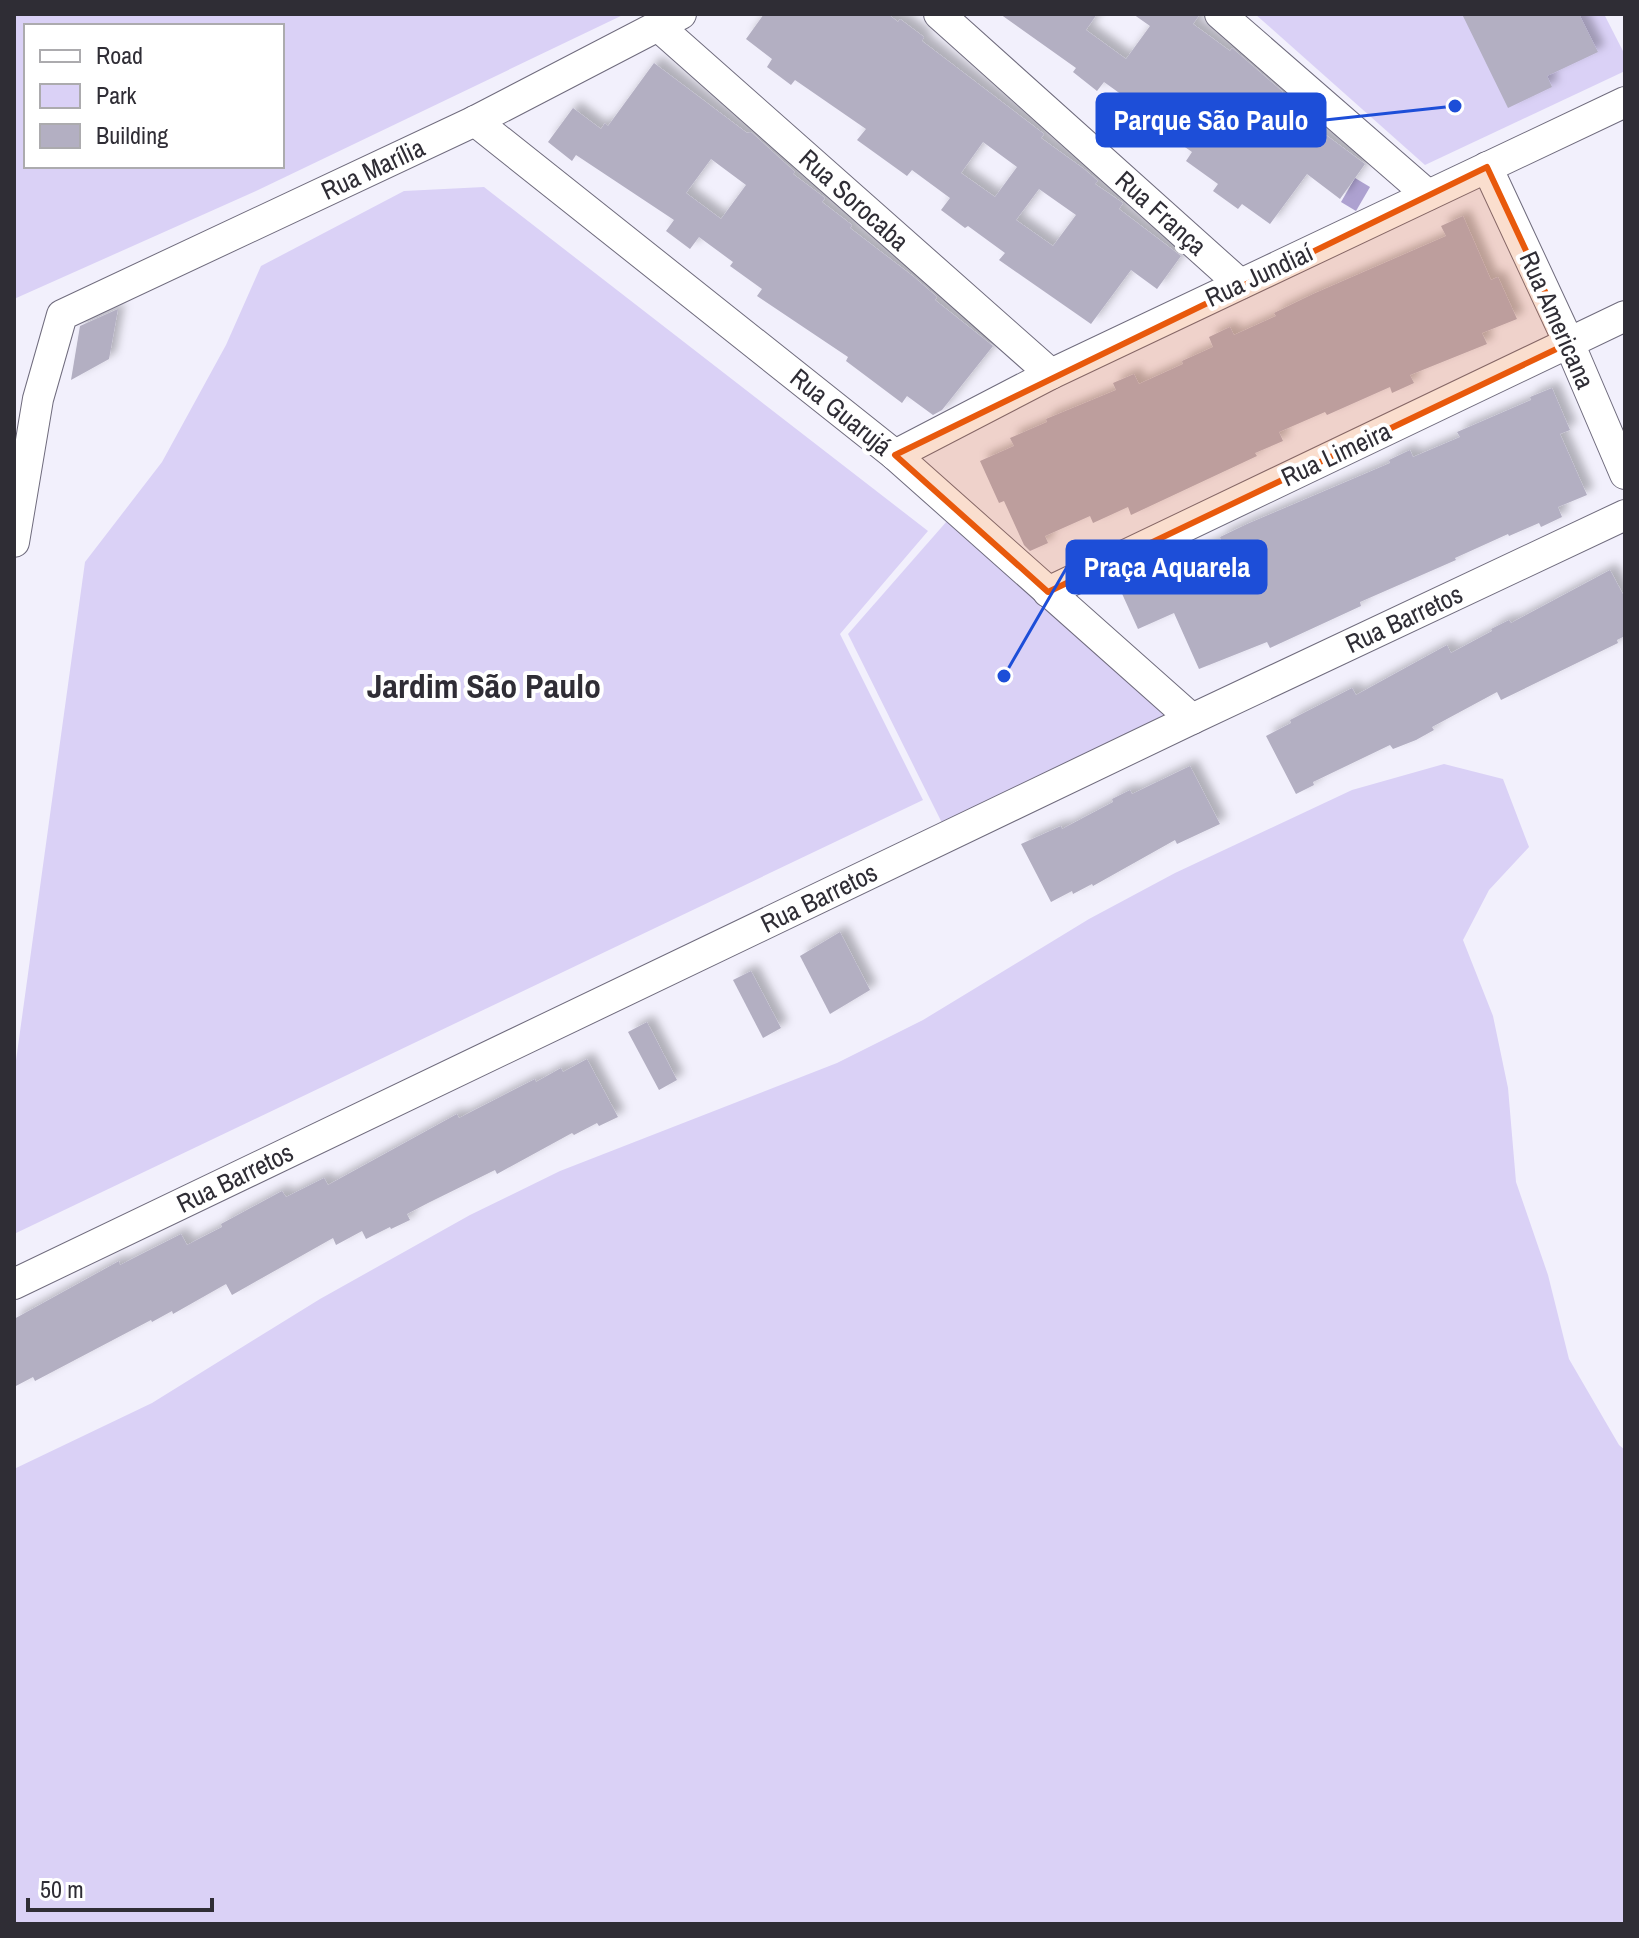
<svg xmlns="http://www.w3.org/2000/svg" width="1639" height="1938" font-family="'Archivo Narrow',sans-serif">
<defs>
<filter id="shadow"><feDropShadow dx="7" dy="-7" stdDeviation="4" flood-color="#0004"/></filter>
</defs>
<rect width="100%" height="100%" fill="#f2f0fc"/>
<g fill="#dad1f6" fill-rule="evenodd">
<path d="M14,14H625L256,191L14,299ZM26,26H282V166H26Z"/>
<path d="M1255,14H1604L1625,55V71L1425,165Z"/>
<path d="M484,187L928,531L840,634L923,800L14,1234V1075L85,562L162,462L226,345L261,266L404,191Z"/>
<path d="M954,513L1186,718L946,831L848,634Z"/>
<path d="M1444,764L1503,779L1529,847L1489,890L1463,940L1493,1016L1508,1088L1516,1182L1548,1275L1569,1359L1619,1445L1625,1450V1924H14V1469L152,1403L320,1299L470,1215L560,1171L837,1063L923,1020L1089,919L1175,873L1352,790Z"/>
</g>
<path fill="#ada1d0" d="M1355,178L1370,187L1356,211L1341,202Z"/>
<g fill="#b3afc2" fill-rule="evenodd" filter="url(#shadow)">
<path d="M764,14H888L898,22L900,19L924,37L922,41L1044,134L1041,138L1084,169L1098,181L1095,184L1123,203L1119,209L1181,256L1157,289L1131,270L1091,324L999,260L1005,253L968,226L965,228L941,210L950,198L912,170L907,176L857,140L866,129L795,80L791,85L767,67L772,59L746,39ZM983,142L1017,167L995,197L961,173ZM1039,189L1076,215L1053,246L1016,220Z"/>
<path d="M1000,14H1097L1086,30L1126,59L1150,26L1133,14H1200L1193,24L1230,51L1232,48L1283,92L1281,94L1311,117L1307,121L1365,164L1340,199L1307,174L1270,224L1242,204L1238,209L1213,191L1218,184L1186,161L1192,152L1158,128L1149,139L1125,121L1136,105L1104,82L1097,91L1073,72L1076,68Z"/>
<path d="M1462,14H1579L1598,52L1547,76L1552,87L1508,108Z"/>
<path d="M654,63L747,133L751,132L795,172L793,174L825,198L822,202L852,225L850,228L914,277L937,297L935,300L993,346L942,410L933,415L907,396L902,403L846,361L848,357L757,296L762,289L730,266L733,262L699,237L690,249L666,231L674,220L576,155L572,161L548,142L573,108L601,129L605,123L608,126ZM711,159L746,185L721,219L686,193Z"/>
<path d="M1463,216L1491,280L1498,277L1517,319L1482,333L1487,344L1410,375L1414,383L1392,393L1390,387L1327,415L1325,412L1279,432L1283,441L1255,453L1257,456L1131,515L1128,507L1093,523L1090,516L1045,536L1048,543L1030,551L1024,545L1004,501L999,503L980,461L1014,446L1010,438L1047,422L1046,419L1116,390L1113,383L1134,374L1139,384L1183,364L1182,361L1213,347L1209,337L1230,327L1234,335L1276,316L1274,313L1313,294L1446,236L1441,226Z"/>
<path d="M118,309L109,359L71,380L80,326Z"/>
<path d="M1552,388L1570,430L1560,434L1587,495L1558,507L1562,517L1541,527L1539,523L1509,536L1508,534L1455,558L1456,560L1360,602L1361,606L1270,648L1267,642L1199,669L1174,613L1138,629L1119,587L1151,573L1149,568L1171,558L1172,562L1221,540L1220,537L1247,524L1390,463L1389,460L1410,450L1413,457L1460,437L1457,432L1531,400L1530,397Z"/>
<path d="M1610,570L1625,598V636L1617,640L1618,643L1501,700L1497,692L1432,727L1434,730L1416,740L1393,749L1390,745L1313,782L1314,785L1296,794L1266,736L1291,723L1290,720L1352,688L1356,695L1447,645L1451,653L1492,631L1491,629L1509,620L1511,623Z"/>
<path d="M1190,766L1220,824L1177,844L1175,840L1093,886L1092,884L1073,894L1072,891L1051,902L1021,844L1061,826L1062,829L1113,802L1112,799L1130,790L1132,794Z"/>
<path d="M840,932L870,990L830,1014L800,956Z"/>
<path d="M751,971L781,1028L763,1038L733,980Z"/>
<path d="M647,1022L677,1080L659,1090L628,1032Z"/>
<path d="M587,1059L618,1117L599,1126L597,1123L574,1135L572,1133L497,1174L495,1170L428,1203L407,1214L410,1220L391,1229L390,1227L366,1239L362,1231L336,1245L333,1238L232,1295L226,1284L173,1314L172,1311L152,1322L151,1320L35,1381L33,1377L14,1387V1319L119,1261L120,1265L181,1234L187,1245L222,1227L221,1224L282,1191L286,1197L324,1178L328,1185L457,1114L459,1118L535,1079L536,1082L561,1068L563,1072Z"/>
</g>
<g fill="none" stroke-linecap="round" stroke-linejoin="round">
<defs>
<g id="minor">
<path d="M939,14L1240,284"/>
<path d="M1220,14L1428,195"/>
<path d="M658,26L1051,374"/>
<path d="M475,121L895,455L1192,719"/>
<path d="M1487,167L1569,343L1625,474"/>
<path d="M895,455L1051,374L1625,102"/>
<path d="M14,542L38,399L62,315L475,121L681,14"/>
<path d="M1048,592L1625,316"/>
<path d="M14,1284L1192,719L1625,515"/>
</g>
</defs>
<use href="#minor" stroke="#6f6b7d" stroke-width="32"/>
<use href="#minor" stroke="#fff" stroke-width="30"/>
</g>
<path fill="#e8590c" fill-opacity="0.2" stroke="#e8590c" stroke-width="6" stroke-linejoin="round" d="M1487,167L1569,343L1048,592L895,455Z"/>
<g text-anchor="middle" stroke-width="8" stroke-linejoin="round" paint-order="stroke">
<g font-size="26" fill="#2f2d35" stroke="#fff">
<text transform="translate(373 169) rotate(-25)" y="9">Rua Marília</text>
<text transform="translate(854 200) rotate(42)" y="9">Rua Sorocaba</text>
<text transform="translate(1161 213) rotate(42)" y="9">Rua França</text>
<text transform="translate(1259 275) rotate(-25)" y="9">Rua Jundiaí</text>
<text transform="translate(1557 320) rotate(66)" y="9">Rua Americana</text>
<text transform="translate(841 412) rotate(39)" y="9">Rua Guarujá</text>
<text transform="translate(1336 454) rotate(-25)" y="9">Rua Limeira</text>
<text transform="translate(1404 619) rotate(-25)" y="9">Rua Barretos</text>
<text transform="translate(819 898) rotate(-26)" y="9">Rua Barretos</text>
<text transform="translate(235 1178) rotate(-26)" y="9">Rua Barretos</text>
</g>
<g font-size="34" font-weight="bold" fill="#2f2d35" stroke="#fff">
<text x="484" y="698">Jardim São Paulo</text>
</g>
</g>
<path fill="none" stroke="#1d4ed8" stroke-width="3" d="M1455 106L1325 120M1004 676L1067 567"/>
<g fill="#1d4ed8" stroke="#fff" stroke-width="3">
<circle cx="1455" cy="106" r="8"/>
<circle cx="1004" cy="676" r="8"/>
</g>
<g fill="#1d4ed8" stroke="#1d4ed8" stroke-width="3">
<rect x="1097" y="94" width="228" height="52" rx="8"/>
<rect x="1067" y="541" width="199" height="52" rx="8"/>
</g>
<g font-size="28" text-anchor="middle" font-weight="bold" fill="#fff">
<text x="1211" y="130">Parque São Paulo</text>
<text x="1167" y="577">Praça Aquarela</text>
</g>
<rect width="1639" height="1938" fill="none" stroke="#2f2d35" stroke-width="32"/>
<rect x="24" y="24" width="260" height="144" fill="#ffffff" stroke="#acabae" stroke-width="2"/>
<rect x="40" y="50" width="40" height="12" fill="#ffffff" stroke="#acabae" stroke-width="2"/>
<text x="96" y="64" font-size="24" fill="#2f2d35">Road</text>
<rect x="40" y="84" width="40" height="24" fill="#dad1f6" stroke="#acabae" stroke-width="2"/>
<text x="96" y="104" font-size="24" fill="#2f2d35">Park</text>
<rect x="40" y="124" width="40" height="24" fill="#b3afc2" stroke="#acabae" stroke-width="2"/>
<text x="96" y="144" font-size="24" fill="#2f2d35">Building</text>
<path d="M28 1898v12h184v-12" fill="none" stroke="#2f2d35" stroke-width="4"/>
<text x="40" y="1898" font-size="24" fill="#2f2d35" stroke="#ffffff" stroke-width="6" paint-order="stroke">50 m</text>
</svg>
